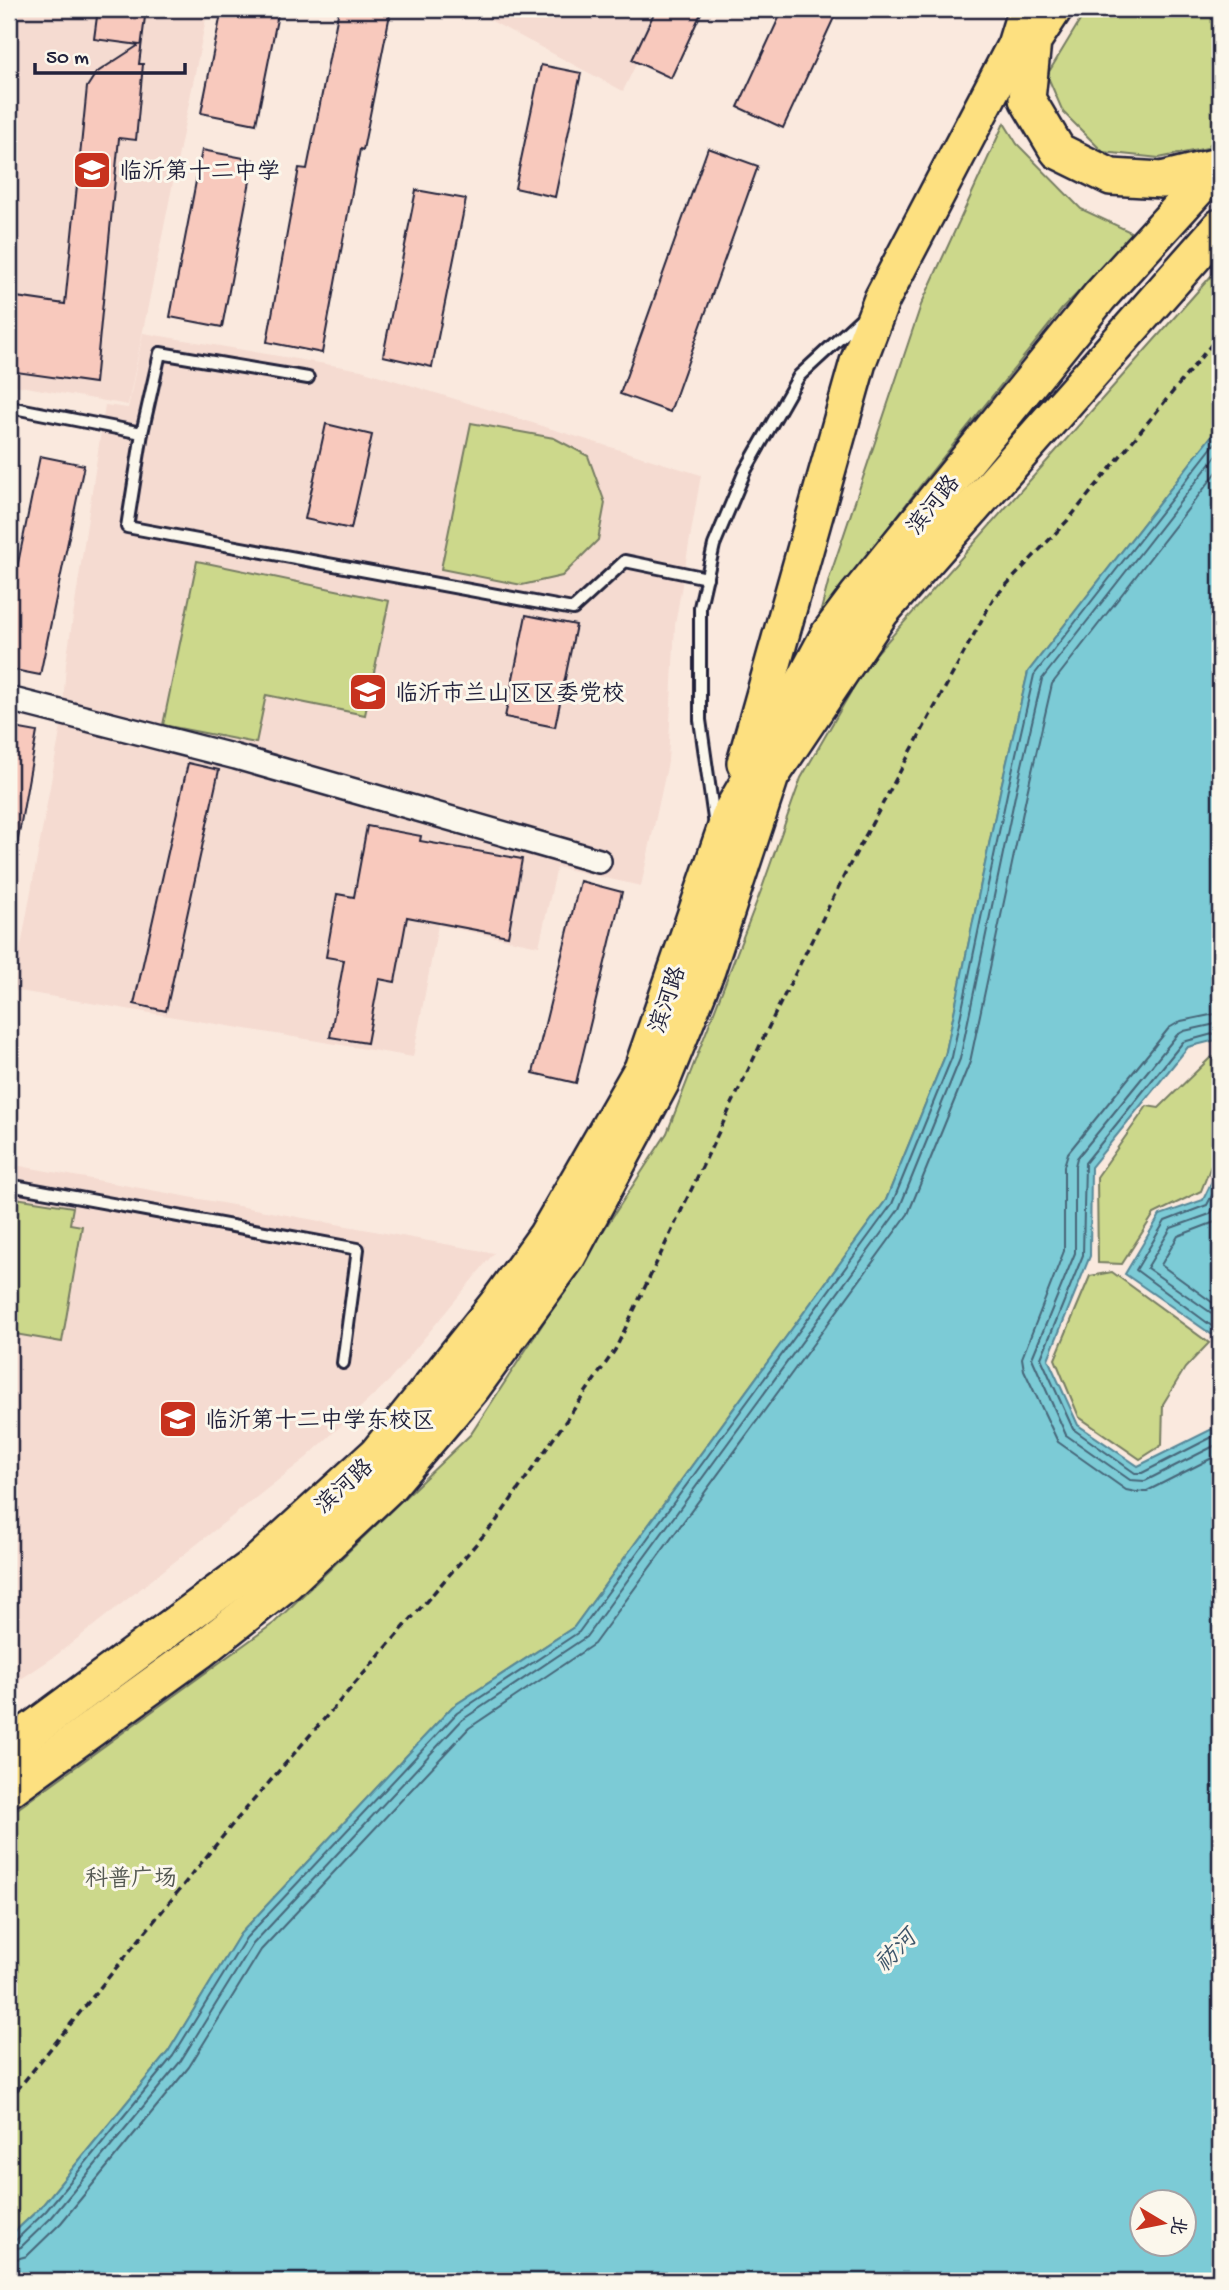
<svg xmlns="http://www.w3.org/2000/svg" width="1229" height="2290" font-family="'Gochi Hand','LXGW WenKai TC',sans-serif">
<rect width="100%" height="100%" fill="#fae9de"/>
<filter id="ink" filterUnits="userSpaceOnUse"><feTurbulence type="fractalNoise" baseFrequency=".0143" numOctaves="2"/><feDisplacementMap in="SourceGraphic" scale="14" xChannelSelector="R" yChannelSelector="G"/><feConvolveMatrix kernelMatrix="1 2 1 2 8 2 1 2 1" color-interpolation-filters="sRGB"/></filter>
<g filter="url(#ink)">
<g fill="#f5dbd1">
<path d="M9,9H208L128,405L9,384Z"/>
<path d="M469,9H663L623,91Z"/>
<path d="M143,333L361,370L701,475L675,625L668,762L641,886L557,867L539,946L438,925L413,1057L13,990L62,721L66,663L105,405L128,408Z"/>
<path d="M9,1164L494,1253L389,1381L306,1458L54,1657L9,1687Z"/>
</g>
<g fill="#ccd88b" stroke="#777d63" stroke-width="2">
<path d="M1087,9H1220V131L1207,148L1159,158L1103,152L1063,112L1047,75Z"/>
<path d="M1004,123L1017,144L1081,209L1135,234L1062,309L921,485L819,618L829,579L921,305Z"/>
<path d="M1220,266V425L1028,672L1001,787L945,1056L886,1200L574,1627L452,1707L240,1934L168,2052L41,2207L9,2237V1815L274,1623L471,1434L667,1133L762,888L801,778L867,664Z"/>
<path d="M471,423L554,438L588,456L605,503L598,540L562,576L522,585L441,569Z"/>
<path d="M197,561L389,601L365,715L266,695L256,743L163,725Z"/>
<path d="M1220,1056V1068L1218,1069L1220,1125L1218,1148L1201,1191L1154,1214L1122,1264L1098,1263L1097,1177L1147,1106L1159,1108L1210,1058Z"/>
<path d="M9,1197L73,1207L70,1224L82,1226L62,1342L9,1333Z"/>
<path d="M1112,1272L1209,1343L1185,1368L1163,1404L1162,1445L1140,1459L1079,1417L1055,1359L1090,1276Z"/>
</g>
<g fill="#7bcbd6" stroke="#578798" stroke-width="2" fill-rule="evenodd">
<path d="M1220,425V1039L1188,1047L1091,1167L1090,1256L1048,1359L1078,1425L1138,1466L1220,1425V2281H9V2237L41,2207L168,2052L240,1934L452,1707L574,1627L886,1200L945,1056L1001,787L1028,672ZM1142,2202H1184V2244H1142Z"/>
<path d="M1220,1164V1335L1211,1334L1125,1274L1160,1215L1203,1200Z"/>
</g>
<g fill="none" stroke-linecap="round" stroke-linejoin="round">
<g stroke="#466679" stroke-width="2">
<path d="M1220,1013L1181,1021L1169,1028L1068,1153L1064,1166V1251L1022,1358L1024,1370L1058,1442L1126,1490L1136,1492L1147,1491L1220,1454"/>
<path d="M1220,1023L1184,1031L1177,1035L1077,1158L1075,1166V1253L1032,1358L1066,1435L1130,1480L1145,1481L1220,1443"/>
<path d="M1220,1032L1183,1042L1085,1163L1083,1255L1041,1358L1073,1429L1135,1473H1142L1220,1433"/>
<path d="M1220,1180L1207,1205L1165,1221L1136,1270L1213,1327L1220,1328"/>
<path d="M1220,1201L1210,1214L1171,1228L1147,1268L1220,1319"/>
<path d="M1220,1220L1178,1236L1161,1265L1220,1308"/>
<path d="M9,2242L16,2240L46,2211L173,2056L246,1938L457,1713L579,1632L892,1204L952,1057L1008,789L1034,675L1220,437"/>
<path d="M9,2251L21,2247L52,2217L180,2062L253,1944L462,1720L586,1637L899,1209L960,1059L1016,791L1042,679L1220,451"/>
<path d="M9,2261L27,2256L61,2223L189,2067L261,1950L469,1728L594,1644L908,1214L970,1062L1027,793L1052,684L1220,468"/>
</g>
</g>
<g fill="#f8c9bd" stroke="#22223b" stroke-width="2">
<path d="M98,9H146L139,64H143L136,140L119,138L95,383L9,371V296L65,304L87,87L96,73L139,45L94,39Z"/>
<path d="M222,9H279L256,124L201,113Z"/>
<path d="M339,9H391L363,150L360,149L322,353L267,342L299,168L307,169Z"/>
<path d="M656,9H703L671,78L632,60Z"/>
<path d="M783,9H838L783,128L738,107Z"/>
<path d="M541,65L581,73L555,197L515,188Z"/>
<path d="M708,148L758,166L670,412L620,394Z"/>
<path d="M202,150L254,160L222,327L170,317Z"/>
<path d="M416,190L466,199L432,367L383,356Z"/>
<path d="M326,424L372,435L351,529L305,519Z"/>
<path d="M40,456L84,465L40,675L9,669V607Z"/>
<path d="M526,615L576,625L555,727L505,717Z"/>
<path d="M9,727L37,732L17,845L9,844Z"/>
<path d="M188,763L219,770L166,1011L134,1004Z"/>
<path d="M367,826L421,836L420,841L522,859L508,936L407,917L395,982L379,979L367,1043L330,1037L344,960L326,957L337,894L354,897Z"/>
<path d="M580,881L622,892L576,1083L533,1073Z"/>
</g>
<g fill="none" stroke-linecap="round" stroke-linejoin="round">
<defs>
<g id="lane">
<path d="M308,378L160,353L142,433L127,527L573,609L625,561L707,578"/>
<path d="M9,407L142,433"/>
<path d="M715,826L700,720V607L714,545L745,471L799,376L864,316"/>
<path d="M9,1185L358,1249L343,1363"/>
</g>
<path id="street" d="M9,699L236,757L599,861"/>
<g id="primary">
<path d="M1054,9L1033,41L1027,99L1058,151L1111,177L1162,180L1218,166"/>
<path d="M745,763L858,362L882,299L1015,45L1026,9"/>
<path d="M9,1747L255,1565L377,1454L497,1304L546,1236L642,1069L731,812L772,741L829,634L858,595L1100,296L1220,164"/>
<path d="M9,1789L201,1650L286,1583L388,1487L472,1388L568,1256L662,1081L707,970L771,776L881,612L1220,227"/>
</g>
</defs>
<use href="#lane" stroke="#22223b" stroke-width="16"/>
<use href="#street" stroke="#22223b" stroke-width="28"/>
<use href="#primary" stroke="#22223b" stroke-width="40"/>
<path stroke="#22223b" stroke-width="3.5" stroke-dasharray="7 5" stroke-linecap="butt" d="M9,2100L232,1825L497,1520L615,1350L773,1018L848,868L993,599L1068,520L1220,334"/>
<use href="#lane" stroke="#fbf7ec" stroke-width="10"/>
<use href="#street" stroke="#fbf7ec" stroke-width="23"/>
<use href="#primary" stroke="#fde080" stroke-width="35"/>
</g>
</g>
<defs>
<symbol id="school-square" viewBox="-11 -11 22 22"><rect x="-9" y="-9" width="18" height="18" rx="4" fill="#c8321e" stroke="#fbf7ec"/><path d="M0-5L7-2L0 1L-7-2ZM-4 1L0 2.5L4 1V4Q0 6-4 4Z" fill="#fff"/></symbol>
</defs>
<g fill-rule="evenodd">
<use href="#school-square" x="70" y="148" width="44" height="44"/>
<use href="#school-square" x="346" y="670" width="44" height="44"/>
<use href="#school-square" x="156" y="1397" width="44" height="44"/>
</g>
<g text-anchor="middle" stroke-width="6" stroke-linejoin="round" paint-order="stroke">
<g font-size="23" fill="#22223b" stroke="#fbf7ec" text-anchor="start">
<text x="119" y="178">临沂第十二中学</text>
<text x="395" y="700">临沂市兰山区区委党校</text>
<text x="205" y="1427">临沂第十二中学东校区</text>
</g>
<g font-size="23" fill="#22223b" stroke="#fbf7ec">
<text transform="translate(932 504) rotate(-51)" y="8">滨河路</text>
<text transform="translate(666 999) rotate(-71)" y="8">滨河路</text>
<text transform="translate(343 1485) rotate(-42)" y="8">滨河路</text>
</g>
<g font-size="23" fill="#555953" stroke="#fbf7ec">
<text x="131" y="1885">科普广场</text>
</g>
<g font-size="24" font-style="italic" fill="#3d556a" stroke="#fbf7ec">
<text transform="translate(895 1950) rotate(-46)" y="8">祊河</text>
</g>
</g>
<rect width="1229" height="2290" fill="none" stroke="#fbf7ec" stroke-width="35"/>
<rect x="18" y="18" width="1194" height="2255" fill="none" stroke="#22223b" stroke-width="2.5" filter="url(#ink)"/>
<g transform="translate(1163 2223) rotate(100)"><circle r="33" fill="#fbf7ec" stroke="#a4a2a5" stroke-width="2"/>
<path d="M0-5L12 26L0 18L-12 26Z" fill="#c8321e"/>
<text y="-10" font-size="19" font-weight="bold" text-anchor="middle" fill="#22223b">北</text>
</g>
<path d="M35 63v10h150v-10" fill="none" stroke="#22223b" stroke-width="3.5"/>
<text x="46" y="63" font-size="21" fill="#22223b" stroke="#fbf7ec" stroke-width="5" paint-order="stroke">50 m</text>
</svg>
